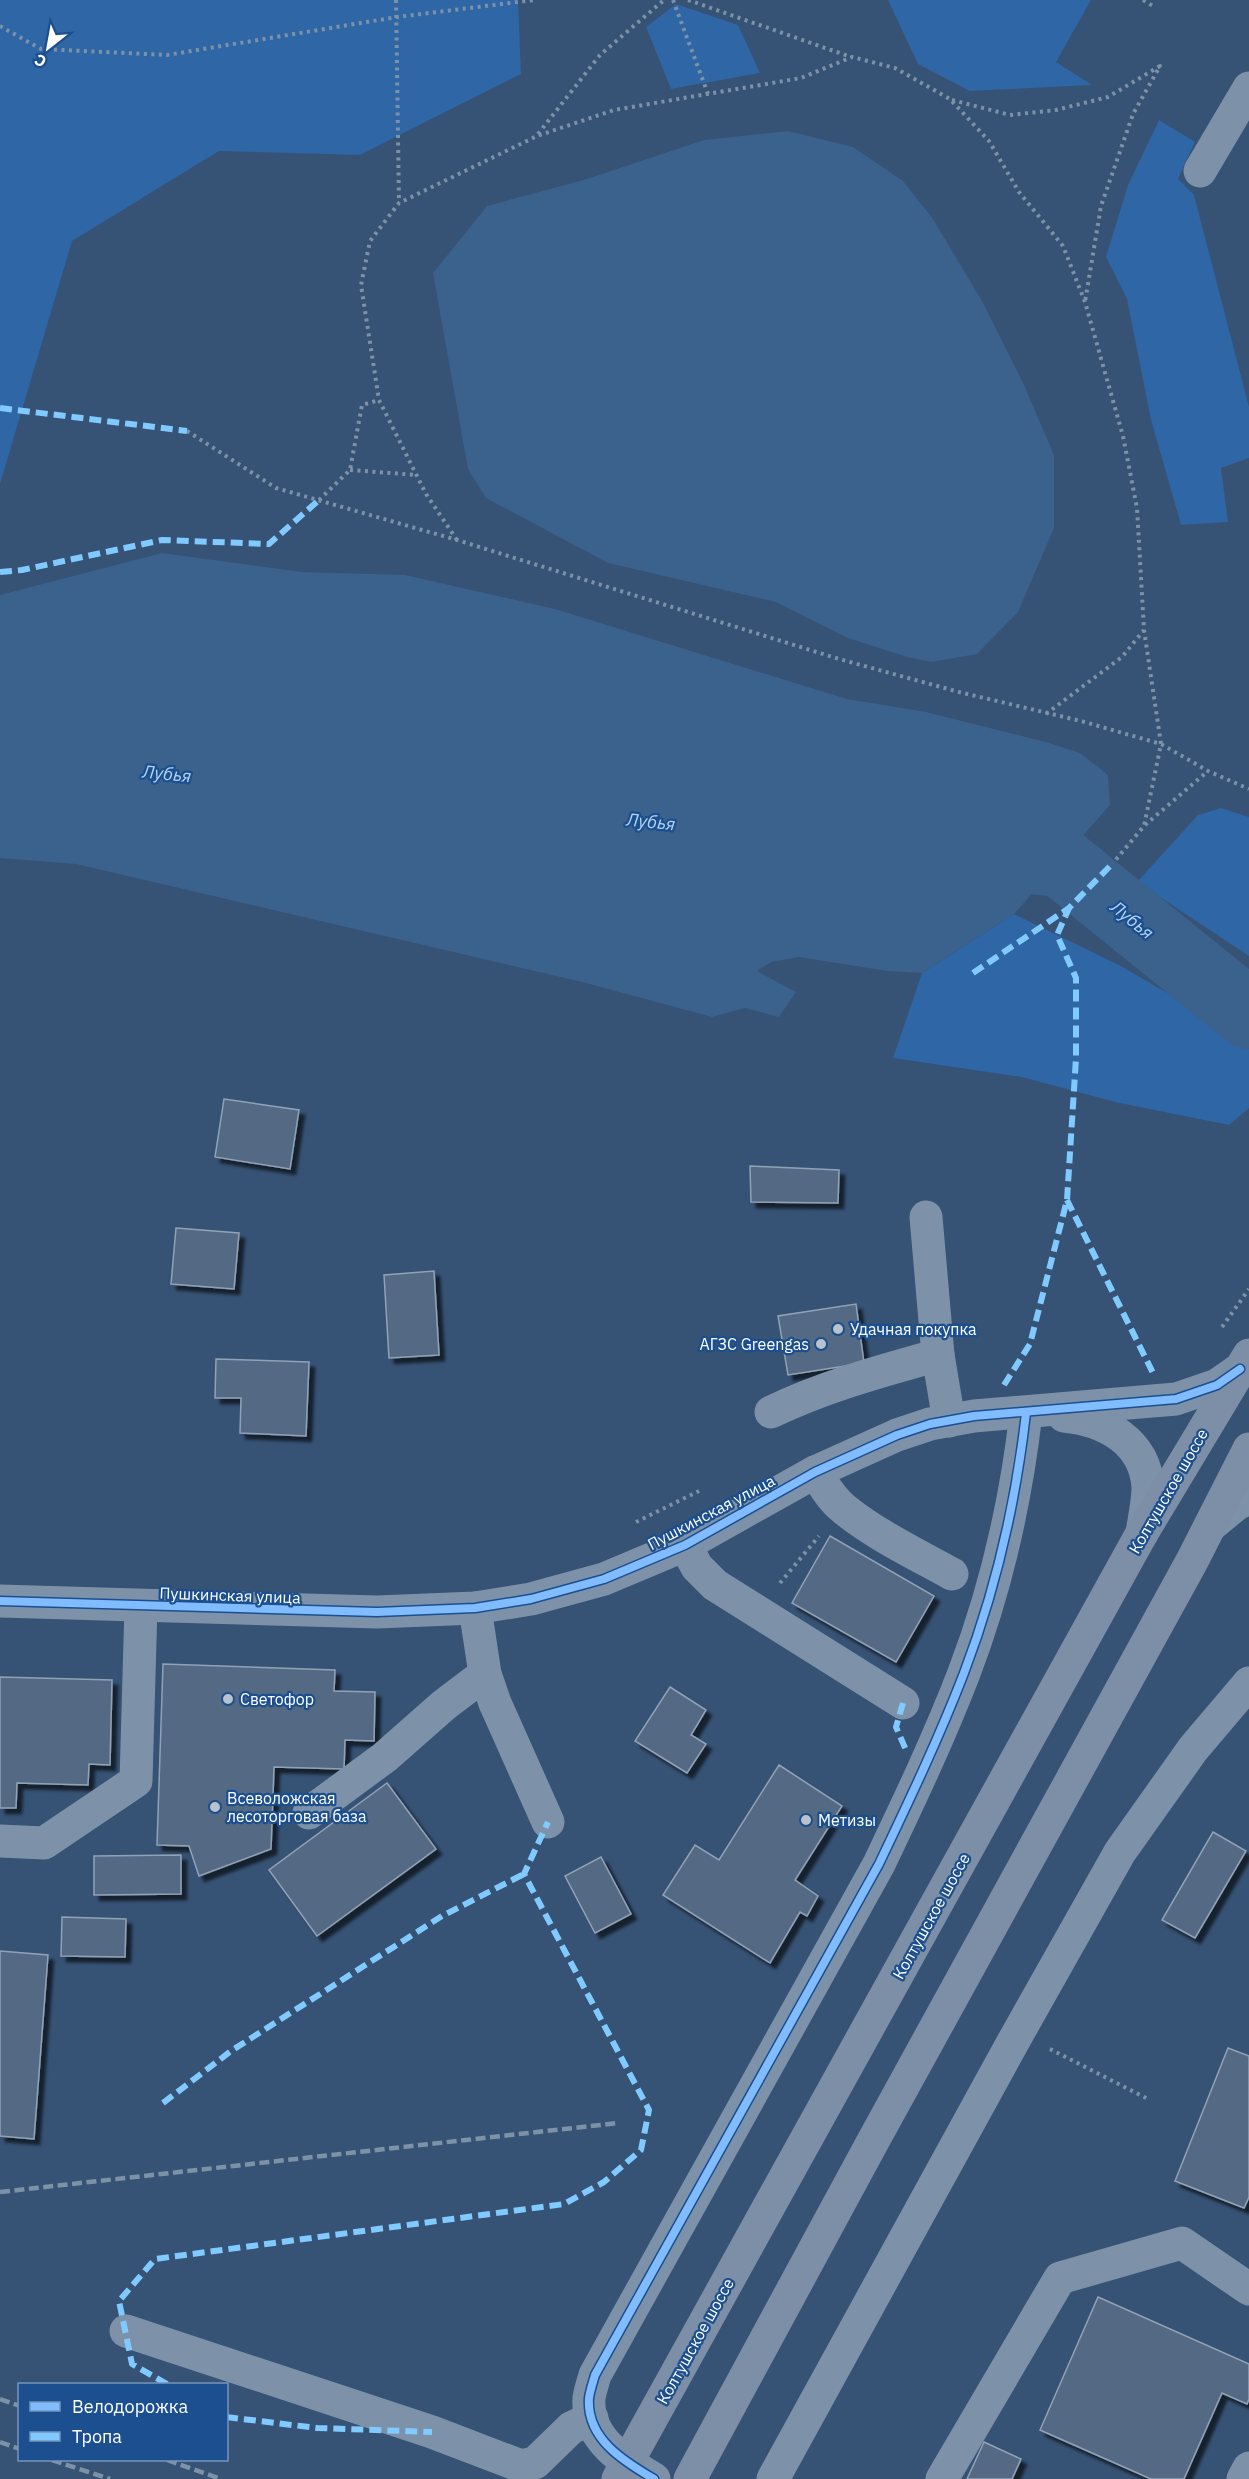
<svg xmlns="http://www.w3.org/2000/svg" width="1249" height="2479" font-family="'IBM Plex Sans',sans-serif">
<defs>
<filter id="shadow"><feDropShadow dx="5.5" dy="5.5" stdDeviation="1.5" flood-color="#0009"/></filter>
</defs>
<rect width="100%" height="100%" fill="#365274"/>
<g fill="#2f66a5">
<path d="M0,0H518L521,74L360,155L219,151L72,241L0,484Z"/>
<path d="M888,0H1091L1056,62L1092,85L970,91L918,64Z"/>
<path d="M676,4L738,25L760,73L671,89L646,27Z"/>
<path d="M1159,120L1195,142L1178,179L1194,195L1249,407V458L1221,468L1228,522L1181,525L1151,420L1127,299L1106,257L1128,185Z"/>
<path d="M1221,808L1249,817V956L1137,882L1198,815Z"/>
<path d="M1014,914L1119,965L1249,1040V1108L1229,1125L1115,1102L1022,1077L893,1058L922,973Z"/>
</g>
<g fill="#3b618d">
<path d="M788,131L853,147L903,181L933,219L982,301L1024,385L1054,455V528L1018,612L977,654L931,662L907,657L848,638L776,602L608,563L486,498L468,469L433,273L487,206L587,179L704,140Z"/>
<path d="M162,553L302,572L405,575L555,609L847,699L926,712L1046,742L1080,753L1108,775L1110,805L1014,914L922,973L887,971L799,957L771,962L757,971L796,992L779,1017L745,1008L712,1017L582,982L76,864L0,858V595Z"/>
</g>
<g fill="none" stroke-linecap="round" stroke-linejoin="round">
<path stroke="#3b618d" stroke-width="70" d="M965,853L1061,862L1249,1014"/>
</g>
<g fill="#526984" stroke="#92a2b6" stroke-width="1.5" filter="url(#shadow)">
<path d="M224,1099L299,1110L290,1169L215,1157Z"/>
<path d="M750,1166L839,1170L838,1203L751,1202Z"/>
<path d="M176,1228L239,1233L234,1289L171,1284Z"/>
<path d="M434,1271L439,1355L389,1358L384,1275Z"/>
<path d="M856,1304L864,1363L788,1375L778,1316Z"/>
<path d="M216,1359L309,1362L306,1436L240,1433L241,1398H215Z"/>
<path d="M830,1536L934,1596L896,1662L792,1603Z"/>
<path d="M163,1664L335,1670L334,1691L375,1692L374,1741L345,1740L344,1769L274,1767L271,1849L199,1876L189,1846L157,1845Z"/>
<path d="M0,1677L112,1680L110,1765L89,1764L88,1785L17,1783L16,1808H0Z"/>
<path d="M670,1687L706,1710L691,1735L706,1744L687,1773L635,1741Z"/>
<path d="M779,1765L842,1806L795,1880L818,1896L807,1916L800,1912L770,1963L663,1895L695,1845L719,1860Z"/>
<path d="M387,1783L436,1849L317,1936L269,1870Z"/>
<path d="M1213,1832L1246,1851L1195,1938L1162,1920Z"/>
<path d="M181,1855V1894L94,1895V1856Z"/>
<path d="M601,1857L631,1914L595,1933L565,1876Z"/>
<path d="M62,1917L126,1919L125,1957L61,1956Z"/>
<path d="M0,1951L48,1955L34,2139L0,2136Z"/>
<path d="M1228,2048L1249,2056V2197L1244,2208L1175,2181Z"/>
<path d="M1098,2297L1249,2364V2399L1247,2404L1222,2393L1184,2479H1151L1040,2430Z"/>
<path d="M984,2442L1021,2459L1012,2479H967Z"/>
</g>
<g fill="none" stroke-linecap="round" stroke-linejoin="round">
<g stroke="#7d92a8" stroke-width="4" stroke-dasharray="3 4.5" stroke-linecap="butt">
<path d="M396,0L399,203"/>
<path d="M673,0L708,94"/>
<path d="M688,0L851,57"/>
<path d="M1143,0L1153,6"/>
<path d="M0,26L41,49L167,55L397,17L534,0"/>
<path d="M952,100L1010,115L1056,110L1108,97L1160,66L1133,114L1101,206L1085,302"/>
<path d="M538,134L600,55L664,0"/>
<path d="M187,431L276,488L457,540L839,659L959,692L1081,721L1161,744L1208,771L1249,789"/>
<path d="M350,470L417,475"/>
<path d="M319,500L350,470L362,405L379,400"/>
<path d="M457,540L426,494L379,400L361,285L370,241L399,203L537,136L614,110L801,78L852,57L895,68L950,99L989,141L1019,192L1063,246L1085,302L1123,436L1137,508L1144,630L1161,744L1144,826L1113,863"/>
<path d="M1046,714L1122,657L1144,630"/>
<path d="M1145,825L1208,771"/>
<path d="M1222,1327L1249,1289"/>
<path d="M636,1522L699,1491"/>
<path d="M780,1583L819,1536"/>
<path d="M1050,2049L1148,2099"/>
</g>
<g stroke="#7d92a8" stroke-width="33">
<path d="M1200,171L1249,88"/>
<path d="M938,1355L949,1421"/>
<path d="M771,1412C825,1386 881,1371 938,1355L926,1217"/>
<path d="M1064,1416C1105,1420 1145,1441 1148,1487C1148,1502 1144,1519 1142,1533"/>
<path d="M815,1472C824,1485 831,1499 844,1509C876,1535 916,1554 952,1574"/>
<path d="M1210,1526L1238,1503L1249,1499"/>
<path d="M685,1545L697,1567L715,1585L903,1703"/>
<path d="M0,1601L377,1612L475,1608L531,1599L604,1579L685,1545L815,1472L897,1435L930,1424L974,1416L1176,1399L1217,1385L1240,1369"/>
<path d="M475,1608L485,1674L495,1703L548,1822"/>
<path d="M309,1813L385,1757L444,1705L485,1674"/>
<path d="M0,1841L44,1843L136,1781L141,1606"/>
<path d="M126,2331L432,2432L521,2466L535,2463L571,2428L592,2418"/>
<path d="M654,2479C625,2462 586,2439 589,2398C590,2391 593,2382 595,2375L879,1864C909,1801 939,1738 964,1673C996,1589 1016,1501 1026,1413"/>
<path d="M773,2479L1013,2042L1120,1852L1193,1749L1249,1683"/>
<path d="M942,2479L1060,2278L1182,2243L1249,2289"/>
<path d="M1243,2479L1249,2468"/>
</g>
<g stroke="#7d8ea7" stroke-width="33">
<path d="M1142,1533L1249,1355"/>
<path d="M690,2479L872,2143L1192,1561L1249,1449"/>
</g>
<g stroke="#7e92a7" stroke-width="4.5" stroke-dasharray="10 4.5" stroke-linecap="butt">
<path d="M0,2192L618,2123"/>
<path d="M0,2399L20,2406"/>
<path d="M0,2442L20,2449"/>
<path d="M52,2460L110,2479"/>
<path d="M167,2460L221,2479"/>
</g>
<path stroke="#7d8ea7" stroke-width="33" d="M618,2479L1142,1533"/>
<g stroke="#80caff" stroke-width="6" stroke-dasharray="12 6" stroke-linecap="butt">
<path d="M0,408L187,431"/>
<path d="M0,572L22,570L162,540L269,544L319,500"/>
<path d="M973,973L1069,908L1113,863"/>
<path d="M1067,1200L1153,1373"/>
<path d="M1004,1385L1030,1344L1067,1200L1076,1058V978L1057,935L1069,908"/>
<path d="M903,1703L896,1727L906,1750"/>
<path d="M163,2103L231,2051L442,1916L524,1874"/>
<path d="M167,2384L132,2364L119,2301L155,2259L564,2204L604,2182L641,2150L649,2110L524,1874L548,1822"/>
<path d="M226,2417L317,2428L432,2432"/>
</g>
<defs>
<g id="cycleway">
<path d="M0,1601L377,1612L475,1608L531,1599L604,1579L685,1545L815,1472L897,1435L930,1424L974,1416L1176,1399L1217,1385L1240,1369"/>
<path d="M654,2479C625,2462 586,2439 589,2398C590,2391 593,2382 595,2375L879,1864C909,1801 939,1738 964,1673C996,1589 1016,1501 1026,1413"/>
</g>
</defs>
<use href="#cycleway" stroke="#1b4f8f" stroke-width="11"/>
<use href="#cycleway" stroke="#80bcff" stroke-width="8"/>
</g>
<g fill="#b9c2ce" stroke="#1b4f8f" stroke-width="2">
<circle cx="838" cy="1329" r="6"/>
<circle cx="821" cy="1344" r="6"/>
<circle cx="228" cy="1699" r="6"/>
<circle cx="215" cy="1807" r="6"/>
<circle cx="806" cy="1820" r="6"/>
</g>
<g text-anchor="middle" stroke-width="4.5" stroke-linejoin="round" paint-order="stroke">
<g font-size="16" fill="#fff" stroke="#1b4f8f" text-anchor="start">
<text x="850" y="1335">Удачная покупка</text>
<text x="809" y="1350" text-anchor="end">АГЗС Greengas</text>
<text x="240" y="1705">Светофор</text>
<text x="227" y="1804">Всеволожская<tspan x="227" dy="18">лесоторговая база</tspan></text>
<text x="818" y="1826">Метизы</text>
</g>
<g font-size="16" fill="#fff" stroke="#1b4f8f">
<text transform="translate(1168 1491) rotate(-60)" y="6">Колтушское шоссе</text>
<text transform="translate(711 1512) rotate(-28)" y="6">Пушкинская улица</text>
<text transform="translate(230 1595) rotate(2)" y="6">Пушкинская улица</text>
<text transform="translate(931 1916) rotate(-61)" y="6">Колтушское шоссе</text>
<text transform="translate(695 2341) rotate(-61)" y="6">Колтушское шоссе</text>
</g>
<g font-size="18" font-style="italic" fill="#b5d3f5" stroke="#1b4f8f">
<text transform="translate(167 774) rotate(6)" y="6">Лубья</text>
<text transform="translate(651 822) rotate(6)" y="6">Лубья</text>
<text transform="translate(1132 920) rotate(39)" y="6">Лубья</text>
</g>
</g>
<rect x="18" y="2383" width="210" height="78" fill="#1b4f8f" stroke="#7695bc" stroke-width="1.5"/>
<rect x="30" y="2402" width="30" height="9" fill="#80bcff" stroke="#7695bc" stroke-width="1.5"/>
<text x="72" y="2413" font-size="18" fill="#ffffff">Велодорожка</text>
<rect x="30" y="2432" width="30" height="9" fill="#80caff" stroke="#7695bc" stroke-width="1.5"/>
<text x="72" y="2443" font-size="18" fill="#ffffff">Тропа</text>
<g transform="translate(48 48) rotate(211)" stroke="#1b4f8f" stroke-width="4.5" paint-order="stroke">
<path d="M0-4.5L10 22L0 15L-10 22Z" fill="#ffffff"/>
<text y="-9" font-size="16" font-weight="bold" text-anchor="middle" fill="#ffffff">С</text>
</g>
</svg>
